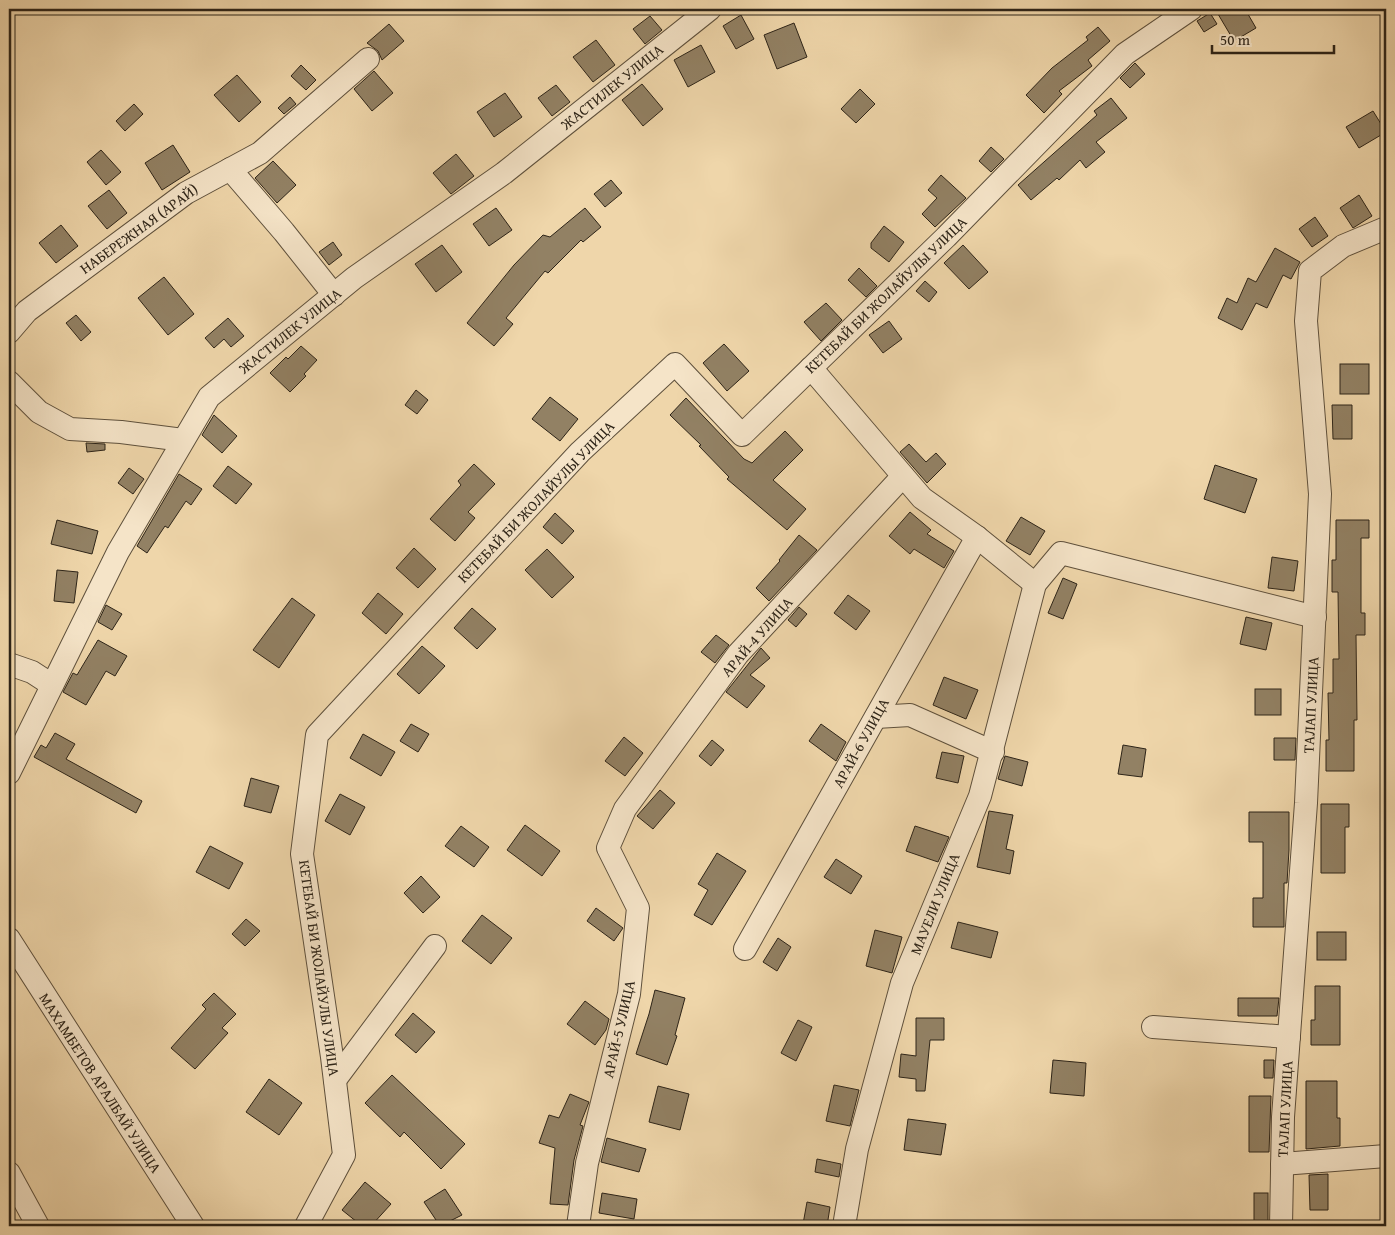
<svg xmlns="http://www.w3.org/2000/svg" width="1395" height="1235" font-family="'Gentium Book Plus',serif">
<rect width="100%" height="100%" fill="#efd6aa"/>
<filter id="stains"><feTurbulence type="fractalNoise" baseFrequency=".004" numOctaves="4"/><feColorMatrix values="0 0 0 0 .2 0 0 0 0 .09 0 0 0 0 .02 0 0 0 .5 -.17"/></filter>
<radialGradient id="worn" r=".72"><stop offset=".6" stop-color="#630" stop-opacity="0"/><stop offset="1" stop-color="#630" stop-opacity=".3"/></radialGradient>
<g fill="#928164" stroke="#2d2418">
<path d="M1215,9H1245L1256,28L1234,41Z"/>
<path d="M1210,13L1217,24L1204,32L1197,21Z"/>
<path d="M741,15L754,39L736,49L723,26Z"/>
<path d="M650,16L662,30L645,44L633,29Z"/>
<path d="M794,23L807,57L777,69L764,35Z"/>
<path d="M389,24L404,41L382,60L378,51L367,43Z"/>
<path d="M1098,27L1110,41L1088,60L1092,66L1059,91L1062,94L1044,113L1026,95L1052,68L1088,40L1086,37Z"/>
<path d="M596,40L615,65L593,82L573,57Z"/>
<path d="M701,45L715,72L688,87L674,60Z"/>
<path d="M1135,63L1145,74L1130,88L1120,78Z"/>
<path d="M301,65L316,80L306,90L291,76Z"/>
<path d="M374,71L393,93L372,111L354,89Z"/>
<path d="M237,75L261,102L239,122L214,95Z"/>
<path d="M642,84L663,109L643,126L622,100Z"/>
<path d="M556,85L570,102L552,116L538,98Z"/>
<path d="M860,89L875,104L856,123L841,109Z"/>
<path d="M505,93L522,117L494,137L477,112Z"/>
<path d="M290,97L296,104L284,114L278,108Z"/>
<path d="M1111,98L1127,118L1096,142L1105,152L1086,168L1080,160L1059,180L1057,178L1031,200L1018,185L1097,115L1094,111Z"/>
<path d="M134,104L143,114L125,131L116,121Z"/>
<path d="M1373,111L1386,132L1359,148L1346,127Z"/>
<path d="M173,145L190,172L162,190L145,163Z"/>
<path d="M991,147L1004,159L991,172L979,161Z"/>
<path d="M101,150L121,172L106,185L87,162Z"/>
<path d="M456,154L474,176L451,194L433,173Z"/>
<path d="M273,161L296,185L277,203L255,178Z"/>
<path d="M941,175L966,198L935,227L922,214L937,198L928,190Z"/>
<path d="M611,180L622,193L605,207L594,194Z"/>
<path d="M109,190L127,213L107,229L88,206Z"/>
<path d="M1359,195L1372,216L1353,228L1340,208Z"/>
<path d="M496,208L512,230L489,246L473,224Z"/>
<path d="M585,208L601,227L583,242L581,240L548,273L545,271L506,318L513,324L494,346L467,323L514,265L543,235L550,237Z"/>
<path d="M1315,217L1328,236L1312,247L1299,229Z"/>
<path d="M61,225L78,246L56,263L39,243Z"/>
<path d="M884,226L904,242L889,262L871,248V243Z"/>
<path d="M333,242L342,255L329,265L319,252Z"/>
<path d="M442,245L462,272L436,292L415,264Z"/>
<path d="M963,245L988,272L969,289L944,263Z"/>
<path d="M1275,248L1300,262L1291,279L1283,275L1267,308L1256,303L1242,330L1218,318L1227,298L1237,303L1248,278L1256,282Z"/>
<path d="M859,268L877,286L866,297L848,280Z"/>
<path d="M164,277L194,314L168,335L138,298Z"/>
<path d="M925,281L937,292L929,302L916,291Z"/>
<path d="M826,303L842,320L821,341L804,322Z"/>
<path d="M76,315L91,332L81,341L66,323Z"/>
<path d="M228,318L244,336L231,347L224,339L214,348L205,338Z"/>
<path d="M889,321L902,339L883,353L869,335Z"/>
<path d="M724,344L749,371L727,391L703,363Z"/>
<path d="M301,346L317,360L304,374L306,376L290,392L270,373L286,357L288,359Z"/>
<rect x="1340" y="364" width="29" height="30"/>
<path d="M416,390L428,400L417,414L405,405Z"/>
<path d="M550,397L578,419L560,441L532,419Z"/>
<path d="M686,398L744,459L752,463L785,431L803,450L773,480L806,509L787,530L727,479L729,477L699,446L701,445L670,415Z"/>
<path d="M1332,405H1352V439H1333Z"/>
<path d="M214,415L237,436L222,453L202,435Z"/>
<path d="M86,443L105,444V450L87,452Z"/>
<path d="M909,444L926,462L936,453L946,464L927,483L900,452Z"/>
<path d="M474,464L495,484L468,512L475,518L455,541L430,519L461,485L458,481Z"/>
<path d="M1215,465L1257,479L1245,513L1204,499Z"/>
<path d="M228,466L252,484L236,504L213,486Z"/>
<path d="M129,468L144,479L133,494L118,483Z"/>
<path d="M179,474L202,489L191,505L186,501L168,528L165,526L147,553L137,546Z"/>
<path d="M910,512L931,530L927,534L954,551L944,568L914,549L910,554L889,536Z"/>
<path d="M555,513L574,531L562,544L543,527Z"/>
<path d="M1021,517L1045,531L1030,555L1006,541Z"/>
<path d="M57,520L98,531L92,554L51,544Z"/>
<path d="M1336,520H1369V538H1361V613H1365V635H1356L1357,720H1354V771H1326V740H1329L1328,693H1333V659H1339L1338,592H1332V560H1336Z"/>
<path d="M799,535L817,550L769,601L756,588L780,561L779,560Z"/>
<path d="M414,548L436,569L418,588L396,568Z"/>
<path d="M547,549L574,577L552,598L525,570Z"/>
<path d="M1272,557L1298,561L1294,591L1268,588Z"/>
<path d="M57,570L78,572L74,603L54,601Z"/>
<path d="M1063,578L1077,584L1063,619L1048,613Z"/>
<path d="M378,593L403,614L386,634L362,613Z"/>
<path d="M848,595L870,611L856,630L834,613Z"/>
<path d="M292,598L315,615L279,668L253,650Z"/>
<path d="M106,605L122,614L112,630L98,622Z"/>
<path d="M799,607L807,614L796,627L788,620Z"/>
<path d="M472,608L496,629L477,649L454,628Z"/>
<path d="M1246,617L1272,623L1266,650L1240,644Z"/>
<path d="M716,635L729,645L715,663L701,652Z"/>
<path d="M98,640L127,656L115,676L106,671L86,705L63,692L73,673L77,675Z"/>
<path d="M422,646L445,666L419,694L397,674Z"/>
<path d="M761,648L770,658L750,675L765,686L747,708L726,692Z"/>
<path d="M944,677L978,690L966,719L933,705Z"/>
<rect x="1255" y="689" width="26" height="26"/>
<path d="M411,724L429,734L418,752L400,741Z"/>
<path d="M821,724L846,742L836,761L809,741Z"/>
<path d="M55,733L75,744L66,759L142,801L136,813L34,757L41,745L46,748Z"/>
<path d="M363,734L395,752L381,776L350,758Z"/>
<path d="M624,737L643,753L625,776L605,761Z"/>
<path d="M1274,738H1296L1295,760H1274Z"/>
<path d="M712,740L724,750L711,766L699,756Z"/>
<path d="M1123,745L1146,749L1142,777L1118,774Z"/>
<path d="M942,752L964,756L958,783L936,778Z"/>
<path d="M1005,756L1028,762L1022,786L998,779Z"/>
<path d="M251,778L279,786L271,813L244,806Z"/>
<path d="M660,790L675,803L653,829L637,816Z"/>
<path d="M340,794L365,807L350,835L325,821Z"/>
<path d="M1321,804H1349V827H1345V873H1321Z"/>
<path d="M989,811L1013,815L1006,849L1014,851L1010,874L977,867Z"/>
<path d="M1249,812H1289V850L1287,883H1284V927H1253V898H1263V842H1249Z"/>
<path d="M525,825L560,851L542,876L507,850Z"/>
<path d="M461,826L489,847L474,867L445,846Z"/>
<path d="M915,826L949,837L938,862L906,851Z"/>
<path d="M210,846L243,863L229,889L196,872Z"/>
<path d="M717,853L746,871L712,925L694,915L708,890L698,884Z"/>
<path d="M836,859L862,876L851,894L824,877Z"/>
<path d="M421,876L440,897L423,913L404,893Z"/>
<path d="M596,908L623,928L614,941L587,921Z"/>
<path d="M482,915L512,938L491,964L462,941Z"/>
<path d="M246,919L260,931L245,946L232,934Z"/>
<path d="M958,922L998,932L991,958L951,948Z"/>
<path d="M875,930L902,937L892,973L866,966Z"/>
<rect x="1317" y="932" width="29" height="28"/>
<path d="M778,938L791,947L777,971L763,962Z"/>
<path d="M1315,986H1340V1045H1311V1020H1315Z"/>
<path d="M655,990L685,998L675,1035L677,1036L667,1065L636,1054L649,1014Z"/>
<path d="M214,993L236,1014L222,1028L228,1033L195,1069L171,1048L206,1009L202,1005Z"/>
<path d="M1238,998H1279L1277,1016H1238Z"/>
<path d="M585,1001L609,1019L606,1030L595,1045L567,1024Z"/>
<path d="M413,1013L435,1032L416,1053L395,1035Z"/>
<path d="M916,1018H944V1040H930L925,1091H916V1079L899,1077L901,1054L916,1056Z"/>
<path d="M798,1020L812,1027L796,1061L781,1053Z"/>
<path d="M1053,1060L1086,1063L1084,1096L1050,1093Z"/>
<path d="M1264,1060H1274L1273,1078H1264Z"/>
<path d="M392,1075L465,1144L441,1169L404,1132L400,1137L365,1103Z"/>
<path d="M269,1079L302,1103L279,1135L246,1112Z"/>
<path d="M1306,1081H1337V1118H1340V1146L1306,1149Z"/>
<path d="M834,1085L859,1090L850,1126L826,1121Z"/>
<path d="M658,1086L689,1094L680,1130L649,1122Z"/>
<path d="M570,1094L589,1102L580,1125L583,1126L574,1160L568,1205L550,1204L555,1148L539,1143L549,1115L559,1118Z"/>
<path d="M1249,1096H1271L1269,1152H1249Z"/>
<path d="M908,1119L946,1124L941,1155L904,1150Z"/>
<path d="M607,1138L646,1149L639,1172L601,1162Z"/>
<path d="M817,1159L841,1164L839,1177L815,1172Z"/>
<path d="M1328,1174V1210H1310L1309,1175Z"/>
<path d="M365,1182L391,1204L371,1226H362L342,1210Z"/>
<path d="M445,1189L462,1215L440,1226L424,1202Z"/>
<path d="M602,1193L637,1199L634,1219L599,1213Z"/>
<rect x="1254" y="1193" width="14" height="33"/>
<path d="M807,1202L830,1207L827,1226L803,1224Z"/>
</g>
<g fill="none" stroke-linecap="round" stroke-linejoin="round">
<defs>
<g id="minor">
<path d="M230,169L284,232L334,295"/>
<path d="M9,332L27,311L186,193L260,153L368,59"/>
<path d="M811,368L922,498L977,537L1035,584"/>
<path d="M9,382L39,412L70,429L121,432L183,440"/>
<path d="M9,664L32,672L52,685"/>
<path d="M876,717L910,715L993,752"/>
<path d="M9,773L118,552L209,397L354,278L504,173L710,9"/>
<path d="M9,939L193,1226"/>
<path d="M745,949L977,537"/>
<path d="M1153,1027L1289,1037"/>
<path d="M335,1080L435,946"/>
<path d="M1282,1164L1386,1156"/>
<path d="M9,1173L38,1226"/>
<path d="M306,1226L344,1155L332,1057L302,854L317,735L580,452L675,364L742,435L946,237L1125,54L1191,9"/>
<path d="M578,1226L587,1163L629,994L638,908L608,848L625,809L738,654L903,476"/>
<path d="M844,1226L857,1149L902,983L980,796L1035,584L1061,553L1315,617"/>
<path d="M1281,1226L1283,1117L1306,803L1320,494L1306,321L1310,271L1343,246L1386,228"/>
</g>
</defs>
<use href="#minor" stroke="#5e503c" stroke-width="24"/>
<use href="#minor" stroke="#f5e4c8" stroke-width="22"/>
</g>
<g text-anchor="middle" stroke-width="4" stroke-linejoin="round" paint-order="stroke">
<g font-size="15" fill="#2d2418" stroke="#f5e4c8">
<text transform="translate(612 87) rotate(-39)" y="5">ЖАСТИЛЕК УЛИЦА</text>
<text transform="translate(139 229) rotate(-36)" y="5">НАБЕРЕЖНАЯ (АРАЙ)</text>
<text transform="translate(886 295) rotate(-44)" y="5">КЕТЕБАЙ БИ ЖОЛАЙУЛЫ УЛИЦА</text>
<text transform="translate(290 331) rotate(-39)" y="5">ЖАСТИЛЕК УЛИЦА</text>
<text transform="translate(536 502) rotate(-46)" y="5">КЕТЕБАЙ БИ ЖОЛАЙУЛЫ УЛИЦА</text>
<text transform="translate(757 637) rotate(-49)" y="5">АРАЙ-4 УЛИЦА</text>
<text transform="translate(1311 705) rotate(-87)" y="5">ТАЛАП УЛИЦА</text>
<text transform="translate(861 743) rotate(-61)" y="5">АРАЙ-6 УЛИЦА</text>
<text transform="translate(935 904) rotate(-68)" y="5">МАУЕЛИ УЛИЦА</text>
<text transform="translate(319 968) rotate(82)" y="5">КЕТЕБАЙ БИ ЖОЛАЙУЛЫ УЛИЦА</text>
<text transform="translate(619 1029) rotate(-77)" y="5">АРАЙ-5 УЛИЦА</text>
<text transform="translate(100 1083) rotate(57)" y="5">МАХАМБЕТОВ АРАЛБАЙ УЛИЦА</text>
<text transform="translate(1285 1109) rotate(-87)" y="5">ТАЛАП УЛИЦА</text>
</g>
</g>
<rect width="1395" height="1235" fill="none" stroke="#efd6aa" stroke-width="30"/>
<rect x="10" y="10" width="1375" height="1215" fill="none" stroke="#2d2418" stroke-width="2.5"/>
<rect x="15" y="15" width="1365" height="1205" fill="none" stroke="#2d2418"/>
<path d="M1212 45v8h122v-8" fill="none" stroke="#2d2418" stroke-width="2.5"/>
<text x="1220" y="45" font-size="15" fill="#2d2418" stroke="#f5e4c8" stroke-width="4" paint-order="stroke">50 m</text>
<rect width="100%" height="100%" filter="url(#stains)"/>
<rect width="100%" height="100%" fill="url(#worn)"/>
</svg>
